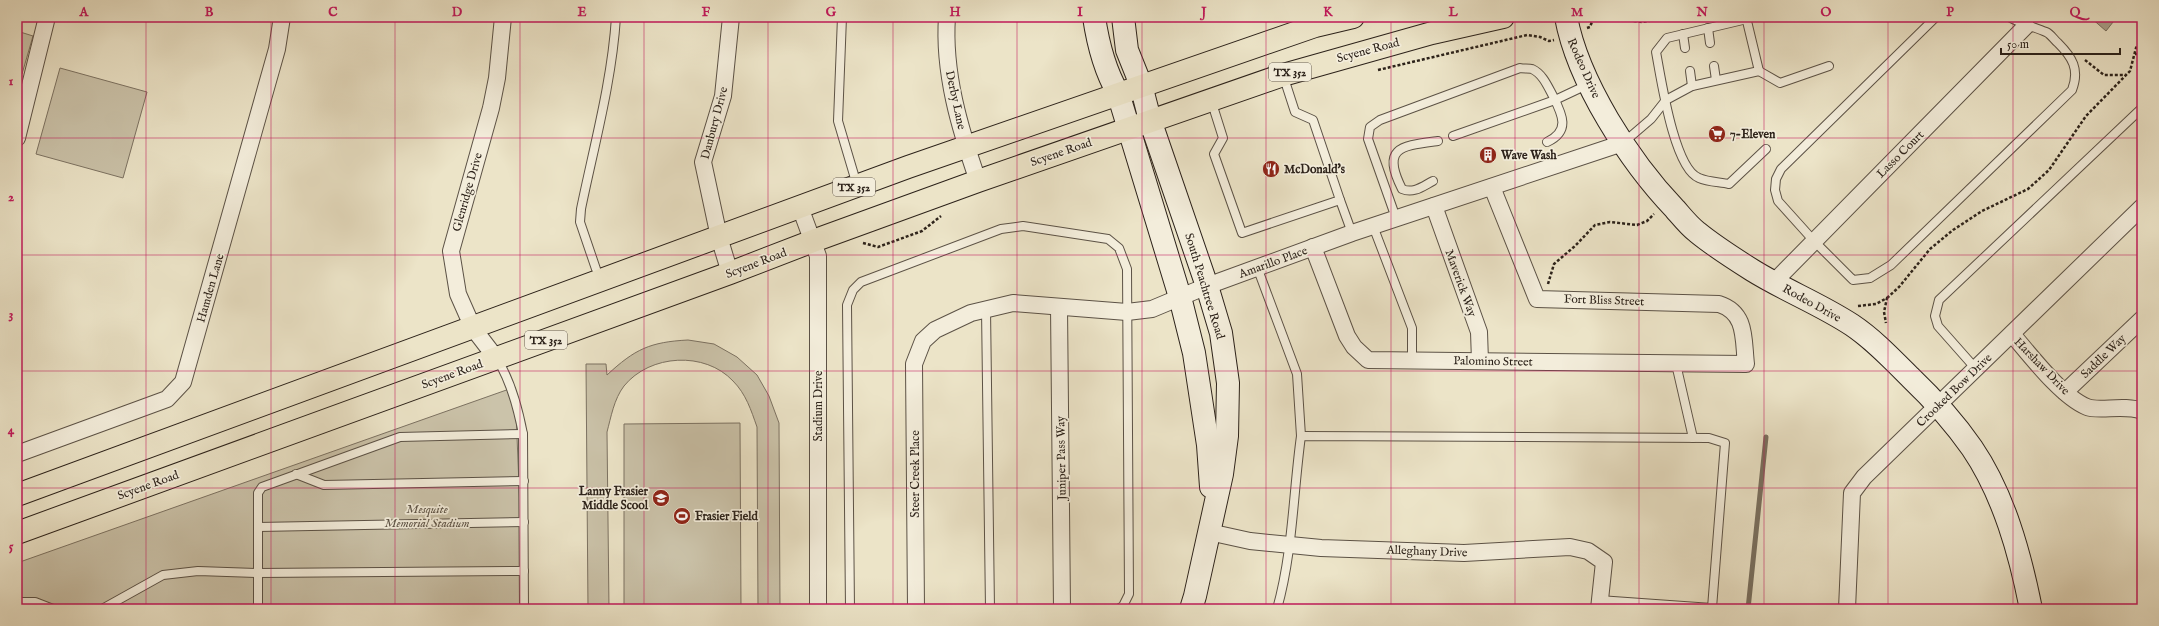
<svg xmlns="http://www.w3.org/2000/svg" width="2159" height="626" font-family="'IM FELL English',serif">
<rect width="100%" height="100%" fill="#ece4c8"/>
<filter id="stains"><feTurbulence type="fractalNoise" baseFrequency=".005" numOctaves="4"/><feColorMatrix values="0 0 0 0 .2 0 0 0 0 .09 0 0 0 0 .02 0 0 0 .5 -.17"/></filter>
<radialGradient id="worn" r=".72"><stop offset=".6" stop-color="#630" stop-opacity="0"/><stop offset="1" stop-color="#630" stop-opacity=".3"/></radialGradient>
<g fill="#cbc3aa" stroke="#7c7262">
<path d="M17,31L33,36L22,74L17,72Z"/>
<path d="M60,68L147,92L123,178L36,154Z"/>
<path d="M688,340L714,344L737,357L757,375L769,396L779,423L780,609H758L757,427C751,410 746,394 733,381C705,351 650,354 624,386C614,399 611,417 607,432L609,609H588L586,364H606L607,375C635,349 650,342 688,340Z"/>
<path d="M515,387L524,609H17V563Z"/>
<path d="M740,423L741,609H624V424Z"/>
</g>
<path fill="#aba28d" stroke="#786f5f" d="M2090,17H2117L2106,31Z"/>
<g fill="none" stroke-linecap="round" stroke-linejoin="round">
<path stroke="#786f5f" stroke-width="5" d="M1748,609L1766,437"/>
<defs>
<g id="lane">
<path d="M842,17L838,121L857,185"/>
<path d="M1936,17L1781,169L1776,179L1775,190L1778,201L1814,241L1853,280L1870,278L1891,265L2072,90C2080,69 2072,57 2058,43C2054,40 2051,34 2046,32C2034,27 2022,24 2009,17"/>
<path d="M1747,19L1667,38L1656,52C1661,78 1674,169 1699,178C1708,182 1720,182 1729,184L1766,149"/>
<path d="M1708,28L1710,43"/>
<path d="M1683,34L1685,48"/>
<path d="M1714,66L1716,80"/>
<path d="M1690,71L1692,86"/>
<path d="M1759,71L1780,83L1829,66"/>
<path d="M1211,100L1223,138L1214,154L1242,233L1340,200L1313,120L1295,112L1283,75"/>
<path d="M1453,136L1555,100L1589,84"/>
<path d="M1623,143L1651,119L1666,100L1692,86L1759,71L1746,17"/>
<path d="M1433,181C1423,186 1414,194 1402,189C1381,147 1401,146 1438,141"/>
<path d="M1340,200L1352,233"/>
<path d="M1396,218L1368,139L1370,127L1380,120L1520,68C1523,69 1529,68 1532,69C1543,74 1548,87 1553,96C1562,114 1571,131 1547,142"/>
<path d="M1373,226L1412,328V360"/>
<path d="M1257,267L1297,374L1301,436"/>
<path d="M596,269L580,222L581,209C594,146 612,81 616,17"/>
<path d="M986,309L990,609"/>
<path d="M497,359C511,381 518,408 523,434L524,609"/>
<path d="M1676,364L1693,438"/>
<path d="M1976,369L1938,326L1935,316L1939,300L2142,108"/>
<path d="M296,474L324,485L524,481"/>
<path d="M258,527L524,522"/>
<path d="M17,602H35L53,609"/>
<path d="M102,609L163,575L198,571L258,573L524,571"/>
<path d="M258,609V493L262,487L400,437L523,434"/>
<path d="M850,609L847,305L853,290L861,282L1001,229L1023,226L1108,239L1119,248L1127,269L1129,594L1123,606L1118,609"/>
<path d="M1277,609C1293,552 1293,494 1301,436L1709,438L1725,443L1712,608L1599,600"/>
</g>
<g id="street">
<path d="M947,17C943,73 960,129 978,181"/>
<path d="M17,138L47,17"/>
<path d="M1434,206L1479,332L1480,361"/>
<path d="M800,207L818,256V609"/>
<path d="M1313,247L1347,336L1354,347L1368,360L1746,364C1743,339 1747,313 1719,304L1537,299L1492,187"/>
<path d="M730,273L719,237L703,162L723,96L731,17"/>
<path d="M1774,282L2026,26"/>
<path d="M1059,307L1062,609"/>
<path d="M2012,334C2030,355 2062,397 2087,407C2099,412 2124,404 2142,411"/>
<path d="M496,358L473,328L458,294L451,251L491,108L497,78L503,17"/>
<path d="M2065,392L2142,319"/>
<path d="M17,454L167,399L183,382L277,49L282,17"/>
<path d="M1209,532L1250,541L1321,548L1464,553L1570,547L1588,551L1604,562L1599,609"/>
<path d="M916,609L914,364L923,341L935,330L971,313L1013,303L1127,312L1152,309L1207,286L1352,233L1623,143"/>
<path d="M1847,609L1852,493L1864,477L2142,207"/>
</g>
<g id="secondary">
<path d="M1094,17C1098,44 1104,69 1118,93L1180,297L1194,353L1208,445L1211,487"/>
<path d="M1123,17L1127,50L1141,85L1150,120L1207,286L1221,333L1228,383L1227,436L1222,474L1195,596L1191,609"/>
<path d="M1566,17C1578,82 1630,162 1675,209C1682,217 1689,226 1697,232C1714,246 1733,258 1752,270C1784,290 1820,304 1852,325C1873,339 1892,359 1910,377C1933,399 1954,422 1972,448C2004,495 2020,554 2031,609"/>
</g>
<g id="primary">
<path d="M17,495L908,167L1315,26L1353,17"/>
<path d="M17,533L730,273L813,241L978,181L1283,75L1432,33L1503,17"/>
</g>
</defs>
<use href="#lane" stroke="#5c5246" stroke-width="10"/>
<use href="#street" stroke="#5c5246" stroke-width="18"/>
<use href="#secondary" stroke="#2c221a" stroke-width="24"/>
<use href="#primary" stroke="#2c221a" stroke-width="24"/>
<g stroke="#2c221a" stroke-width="2.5" stroke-dasharray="3 2" stroke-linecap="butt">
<path d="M1604,17L1642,22L1673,17"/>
<path d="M1587,28L1590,27L1593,19L1599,17"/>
<path d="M2135,54H2142"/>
<path d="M2085,60L2104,75H2126"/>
<path d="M1378,70L1527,35L1540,37L1549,41L1554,40"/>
<path d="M863,243L878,247L922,231L941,216"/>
<path d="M1548,284L1554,264L1575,246L1595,225L1610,222L1637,225L1647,221L1654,214"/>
<path d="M1887,298L1899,287L1930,249L1953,230L1982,211L2028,189L2049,170L2086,116L2130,71L2136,48L2142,38"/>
<path d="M1858,306L1876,304L1887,298L1884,312L1886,323"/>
</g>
<use href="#lane" stroke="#f3eddb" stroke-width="8"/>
<use href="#street" stroke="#f3eddb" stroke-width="16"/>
<use href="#secondary" stroke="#f3eddb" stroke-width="22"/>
<use href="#primary" stroke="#ece4c8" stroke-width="22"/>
</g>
<path fill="none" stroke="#c2185b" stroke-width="1" stroke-opacity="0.55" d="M146,17V609M271,17V609M395,17V609M520,17V609M644,17V609M768,17V609M893,17V609M1017,17V609M1142,17V609M1266,17V609M1391,17V609M1515,17V609M1639,17V609M1764,17V609M1888,17V609M2013,17V609M17,138H2142M17,255H2142M17,371H2142M17,488H2142"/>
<defs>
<symbol id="supermarket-disc" viewBox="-11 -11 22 22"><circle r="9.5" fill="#8f2418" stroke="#f3eddb"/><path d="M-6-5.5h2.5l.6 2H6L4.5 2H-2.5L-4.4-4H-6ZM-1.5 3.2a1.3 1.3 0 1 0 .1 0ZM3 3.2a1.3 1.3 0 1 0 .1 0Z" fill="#fff"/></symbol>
<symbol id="building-disc" viewBox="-11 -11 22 22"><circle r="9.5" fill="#8f2418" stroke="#f3eddb"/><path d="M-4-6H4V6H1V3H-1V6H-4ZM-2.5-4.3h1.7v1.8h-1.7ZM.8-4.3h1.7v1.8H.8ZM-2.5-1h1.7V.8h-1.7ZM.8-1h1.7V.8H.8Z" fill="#fff"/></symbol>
<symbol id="restaurant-disc" viewBox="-11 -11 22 22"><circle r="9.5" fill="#8f2418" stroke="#f3eddb"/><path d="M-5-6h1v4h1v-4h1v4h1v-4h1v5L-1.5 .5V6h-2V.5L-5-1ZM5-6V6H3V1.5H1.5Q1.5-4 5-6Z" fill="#fff"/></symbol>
<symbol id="school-disc" viewBox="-11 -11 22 22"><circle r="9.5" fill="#8f2418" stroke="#f3eddb"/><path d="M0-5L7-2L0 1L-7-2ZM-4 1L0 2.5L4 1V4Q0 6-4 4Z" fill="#fff"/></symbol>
<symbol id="stadium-disc" viewBox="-11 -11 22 22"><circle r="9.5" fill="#8f2418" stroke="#f3eddb"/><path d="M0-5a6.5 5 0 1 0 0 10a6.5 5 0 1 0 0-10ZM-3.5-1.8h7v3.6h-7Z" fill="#fff"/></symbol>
</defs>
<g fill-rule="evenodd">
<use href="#supermarket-disc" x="1707" y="124" width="20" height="20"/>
<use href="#building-disc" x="1478" y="145" width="20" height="20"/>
<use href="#restaurant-disc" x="1261" y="159" width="20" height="20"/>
<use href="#school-disc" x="651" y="488" width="20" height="20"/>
<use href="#stadium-disc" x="672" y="506" width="20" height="20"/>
</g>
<g text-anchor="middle" stroke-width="3.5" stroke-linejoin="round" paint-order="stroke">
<g fill="#f3eddb" stroke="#685f54" stroke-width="1">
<rect x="1269" y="63" width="42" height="18" rx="3"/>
<rect x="833" y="178" width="42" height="18" rx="3"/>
<rect x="525" y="331" width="42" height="18" rx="3"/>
</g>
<g font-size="11" font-weight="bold" fill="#2c221a">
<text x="1290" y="76">TX 352</text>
<text x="854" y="191">TX 352</text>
<text x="546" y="344">TX 352</text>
</g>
<g font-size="12" fill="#2c221a" stroke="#f3eddb">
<text transform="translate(1368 50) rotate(-15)" y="4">Scyene Road</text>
<text transform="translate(1584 68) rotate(66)" y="4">Rodeo Drive</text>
<text transform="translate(956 100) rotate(78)" y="4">Derby Lane</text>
<text transform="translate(714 123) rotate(-75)" y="4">Danbury Drive</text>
<text transform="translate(1061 152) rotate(-19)" y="4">Scyene Road</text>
<text transform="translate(1900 154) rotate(-45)" y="4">Lasso Court</text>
<text transform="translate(467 192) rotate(-74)" y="4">Glenridge Drive</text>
<text transform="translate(1273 262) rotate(-20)" y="4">Amarillo Place</text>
<text transform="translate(756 263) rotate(-21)" y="4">Scyene Road</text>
<text transform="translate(1461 283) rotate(70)" y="4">Maverick Way</text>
<text transform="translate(1205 286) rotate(73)" y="4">South Peachtree Road</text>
<text transform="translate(210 288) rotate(-74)" y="4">Hamden Lane</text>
<text transform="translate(1604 300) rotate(2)" y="4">Fort Bliss Street</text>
<text transform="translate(1812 303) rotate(29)" y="4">Rodeo Drive</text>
<text transform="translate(2103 356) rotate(-44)" y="4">Saddle Way</text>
<text transform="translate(1493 361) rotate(1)" y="4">Palomino Street</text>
<text transform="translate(2042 366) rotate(46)" y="4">Harshaw Drive</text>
<text transform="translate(452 374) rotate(-20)" y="4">Scyene Road</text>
<text transform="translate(1954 390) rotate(-44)" y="4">Crooked Bow Drive</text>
<text transform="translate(818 406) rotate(-90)" y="4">Stadium Drive</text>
<text transform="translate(1061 458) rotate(-91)" y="4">Juniper Pass Way</text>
<text transform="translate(915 474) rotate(-90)" y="4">Steer Creek Place</text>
<text transform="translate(148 485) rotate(-20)" y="4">Scyene Road</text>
<text transform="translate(1427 551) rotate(2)" y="4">Alleghany Drive</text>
</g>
<g font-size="12" font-weight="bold" fill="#2c221a" stroke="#f3eddb" text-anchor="start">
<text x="1730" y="138">7-Eleven</text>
<text x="1501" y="159">Wave Wash</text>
<text x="1284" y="173">McDonald's</text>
<text x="648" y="495" text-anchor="end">Lanny Frasier<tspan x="648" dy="14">Middle Scool</tspan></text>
<text x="695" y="520">Frasier Field</text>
</g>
<g font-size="12" font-style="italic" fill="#5c5245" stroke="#f3eddb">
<text x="427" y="513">Mesquite<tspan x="427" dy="14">Memorial Stadium</tspan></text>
</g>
</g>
<rect width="2159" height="626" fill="none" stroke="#ece4c8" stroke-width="44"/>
<path d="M2001 48v6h119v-6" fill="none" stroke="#2c221a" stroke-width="2"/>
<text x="2007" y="48" font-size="12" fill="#2c221a" stroke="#f3eddb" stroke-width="3" paint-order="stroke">50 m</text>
<rect x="22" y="22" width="2115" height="582" fill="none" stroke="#c2185b" stroke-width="1.5"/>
<g font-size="13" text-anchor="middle" font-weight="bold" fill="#c2185b">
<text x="84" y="16">A</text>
<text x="209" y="16">B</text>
<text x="333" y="16">C</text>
<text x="457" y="16">D</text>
<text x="582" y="16">E</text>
<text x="706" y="16">F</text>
<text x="831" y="16">G</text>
<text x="955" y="16">H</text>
<text x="1080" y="16">I</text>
<text x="1204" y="16">J</text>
<text x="1328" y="16">K</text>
<text x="1453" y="16">L</text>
<text x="1577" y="16">M</text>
<text x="1702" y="16">N</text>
<text x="1826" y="16">O</text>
<text x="1950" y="16">P</text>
<text x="2075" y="16">Q</text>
<text x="11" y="85">1</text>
<text x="11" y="201">2</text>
<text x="11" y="318">3</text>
<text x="11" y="434">4</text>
<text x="11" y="550">5</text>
</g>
<rect width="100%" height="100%" filter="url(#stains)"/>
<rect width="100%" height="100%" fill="url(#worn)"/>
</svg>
